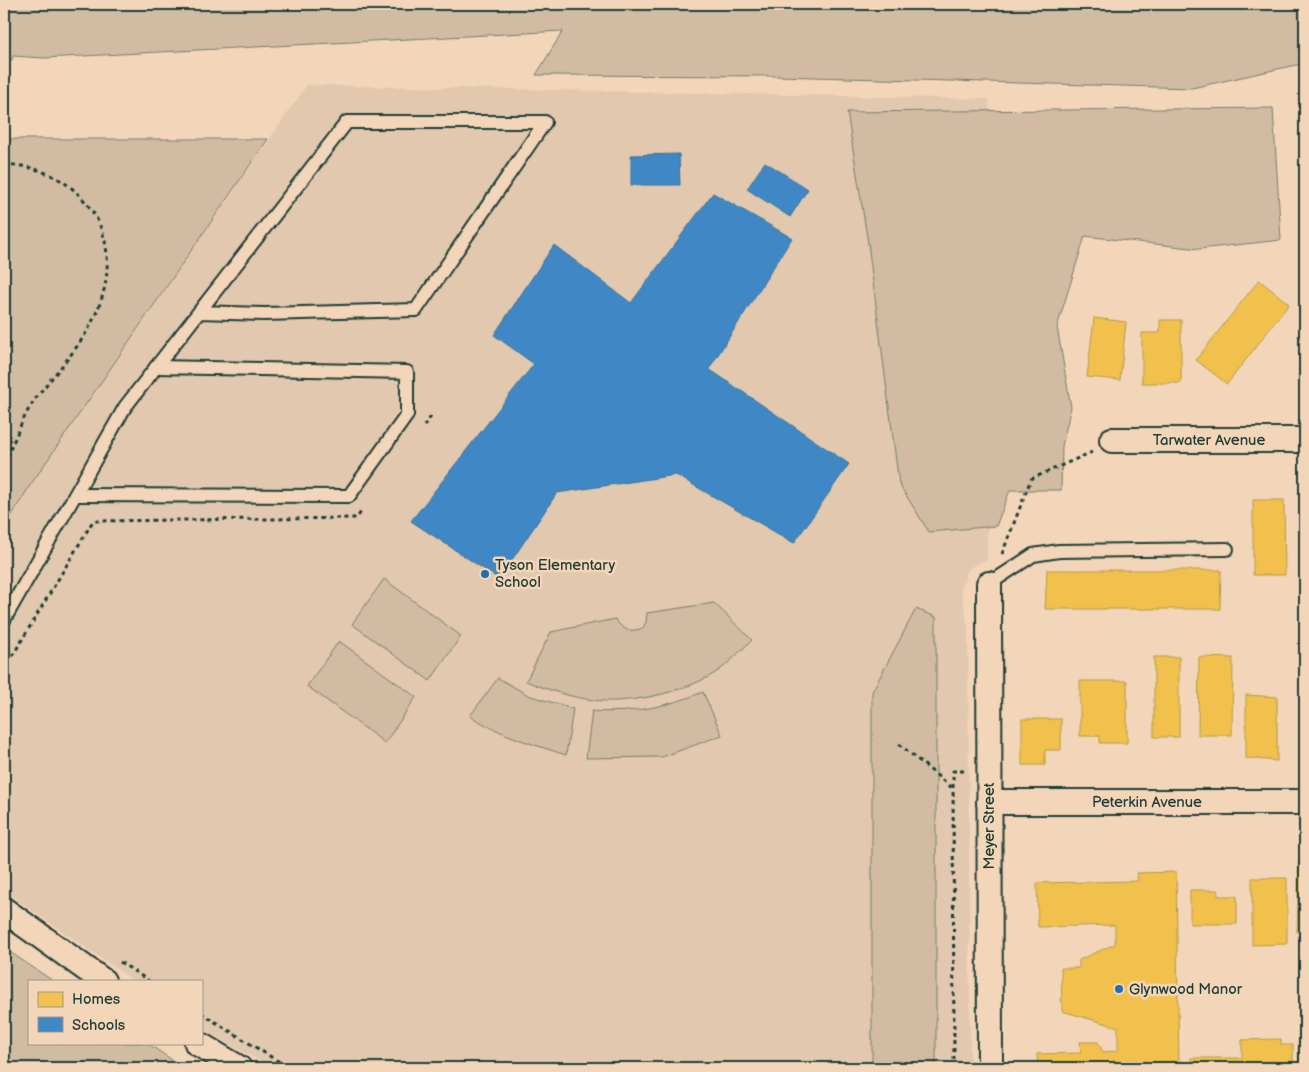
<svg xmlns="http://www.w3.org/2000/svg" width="1309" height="1072" font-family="'Balsamiq Sans',sans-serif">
<rect width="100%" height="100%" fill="#f3d5b9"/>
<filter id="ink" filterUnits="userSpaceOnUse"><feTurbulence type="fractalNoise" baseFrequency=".02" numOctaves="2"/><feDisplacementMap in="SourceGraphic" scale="10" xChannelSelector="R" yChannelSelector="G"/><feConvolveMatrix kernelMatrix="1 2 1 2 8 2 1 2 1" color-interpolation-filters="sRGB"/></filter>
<g filter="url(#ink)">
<path fill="#e1c8ae" d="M307,85L989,99L987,560L975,564L968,570L961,589L968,628L970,1068H273L201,1029V981H134L4,891V528L29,487Z"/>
<g fill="#d1bca3" stroke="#787c6c">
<path d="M4,4H1305V63L1192,88L778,76L536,75L563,31L44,58L13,56L12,60L4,59Z"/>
<path d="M1273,108L1281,240L1199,249L1085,236L1057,327L1071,407L1062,446L1061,490H1010L996,526L929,532L899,484L868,243L847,112Z"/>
<path d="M4,139H268L29,487L4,528Z"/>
<path d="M384,579L461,636L430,681L352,624Z"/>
<path d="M714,603L752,640C740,651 728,665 715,673C685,692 628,705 593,700C570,697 548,690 526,681L551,632L615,619C623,630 629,633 643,628L646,622L647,613Z"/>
<path d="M916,609L936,617V1068H872V692Z"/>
<path d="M339,641L416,697L385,743L307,686Z"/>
<path d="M498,678L528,695L573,709L566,755C532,744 501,735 470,716Z"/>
<path d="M703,692L722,735L662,757L586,758L592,711C631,714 666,707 703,692Z"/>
<path d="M4,948L53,981H29V1043H147L184,1068H4Z"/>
</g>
<g fill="#f2c14e" stroke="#b39946">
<path d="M1259,280L1289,304L1227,384L1196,360Z"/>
<path d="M1305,283V391H1304Z"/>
<path d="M1094,318L1126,322L1120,380L1087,377Z"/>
<path d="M1160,320H1181V383H1142V333H1160Z"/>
<path d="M1253,500H1284L1285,575H1253Z"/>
<path d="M1047,570H1221L1220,609H1045Z"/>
<path d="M1303,652H1305V747H1304Z"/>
<rect x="1154" y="657" width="25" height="80"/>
<path d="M1199,657L1233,658L1232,735H1198Z"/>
<path d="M1080,681H1127V743H1100V736H1080Z"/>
<path d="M1246,695L1277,697V761L1246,758Z"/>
<path d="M1022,719H1061V750H1045V765H1022Z"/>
<path d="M1299,860L1305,861V932H1297Z"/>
<path d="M1176,872L1179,1068H1038L1037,1054L1081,1053L1080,1042H1098L1103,1052L1118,1051V1027L1062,1011L1061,968H1079V960L1115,944V925L1038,927L1037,883L1138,881L1137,873Z"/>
<path d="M1252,878H1287V944L1252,945Z"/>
<path d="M1190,890H1218V896H1237V924H1190Z"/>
<path d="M1281,1039V1045H1293V1068H1191V1058H1242V1040Z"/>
<rect x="1299" y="1040" width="6" height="28"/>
</g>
<g fill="#3f88c5" stroke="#35729a">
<path d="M679,154L680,185H631V155Z"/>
<path d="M765,162L808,189L790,217L747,189Z"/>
<path d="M713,193L792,238L709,369L849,464L794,543L676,475L557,493L499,579L411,521L534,364L494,335L554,245L631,303Z"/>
</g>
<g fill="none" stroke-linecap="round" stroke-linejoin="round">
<defs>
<g id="lane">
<path d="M77,495L349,496L407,415V372L156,367"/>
<path d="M989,584L1033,555L1059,551L1227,549"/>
<path d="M4,620L125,407L347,122H545L416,310L264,314L200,312"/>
</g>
<g id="street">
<path d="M1112,440H1305"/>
<path d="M989,584L990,1068"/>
<path d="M989,802H1305"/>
<path d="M4,910L103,981"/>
<path d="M197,1043L239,1068"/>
</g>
</defs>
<use href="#lane" stroke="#1f3d34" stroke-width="16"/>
<use href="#street" stroke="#1f3d34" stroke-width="28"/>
<g stroke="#1f3d34" stroke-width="3" stroke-dasharray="4 4" stroke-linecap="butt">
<path d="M4,164C37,166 66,177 87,204C120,245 109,301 80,342C66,363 48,381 33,402C21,421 13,444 4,464"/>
<path d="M424,426L432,415"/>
<path d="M1002,554L1031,479L1092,452"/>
<path d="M4,670L93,521L357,518L362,510"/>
<path d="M899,744L952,788"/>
<path d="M4,881L10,886"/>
<path d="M120,962L149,981"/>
<path d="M201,1013L276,1060L294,1068"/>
<path d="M954,1068L953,771H967"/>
</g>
<use href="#lane" stroke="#f3d5b9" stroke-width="12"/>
<use href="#street" stroke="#f3d5b9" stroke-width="24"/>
</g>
</g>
<g fill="#1f6fb2" stroke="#f3d5b9" stroke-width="2">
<circle cx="485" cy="574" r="5"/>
<circle cx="1119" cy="989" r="5"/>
</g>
<g text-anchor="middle" stroke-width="5" stroke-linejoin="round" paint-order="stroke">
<g font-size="15" fill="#1f3d34" stroke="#f3d5b9">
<text x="1209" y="445">Tarwater Avenue</text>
<text x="1147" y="807">Peterkin Avenue</text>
<text transform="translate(989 826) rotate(-90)" y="5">Meyer Street</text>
</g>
<g font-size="15" fill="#1f3d34" stroke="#f3d5b9" text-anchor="start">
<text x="495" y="570">Tyson Elementary<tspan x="495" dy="17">School</tspan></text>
<text x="1129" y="994">Glynwood Manor</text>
</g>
</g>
<rect width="1309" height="1072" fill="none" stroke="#f3d5b9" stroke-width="20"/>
<rect x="10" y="10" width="1289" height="1052" fill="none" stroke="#1f3d34" stroke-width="2" filter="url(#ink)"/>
<rect x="28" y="980" width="175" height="65" fill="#f3d5b9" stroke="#9e9884"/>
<rect x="38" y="992" width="25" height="15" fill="#f2c14e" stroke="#9e9884"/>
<text x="72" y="1004" font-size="15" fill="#1f3d34">Homes</text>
<rect x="38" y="1017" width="25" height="15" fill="#3f88c5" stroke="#9e9884"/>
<text x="72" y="1030" font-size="15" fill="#1f3d34">Schools</text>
</svg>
